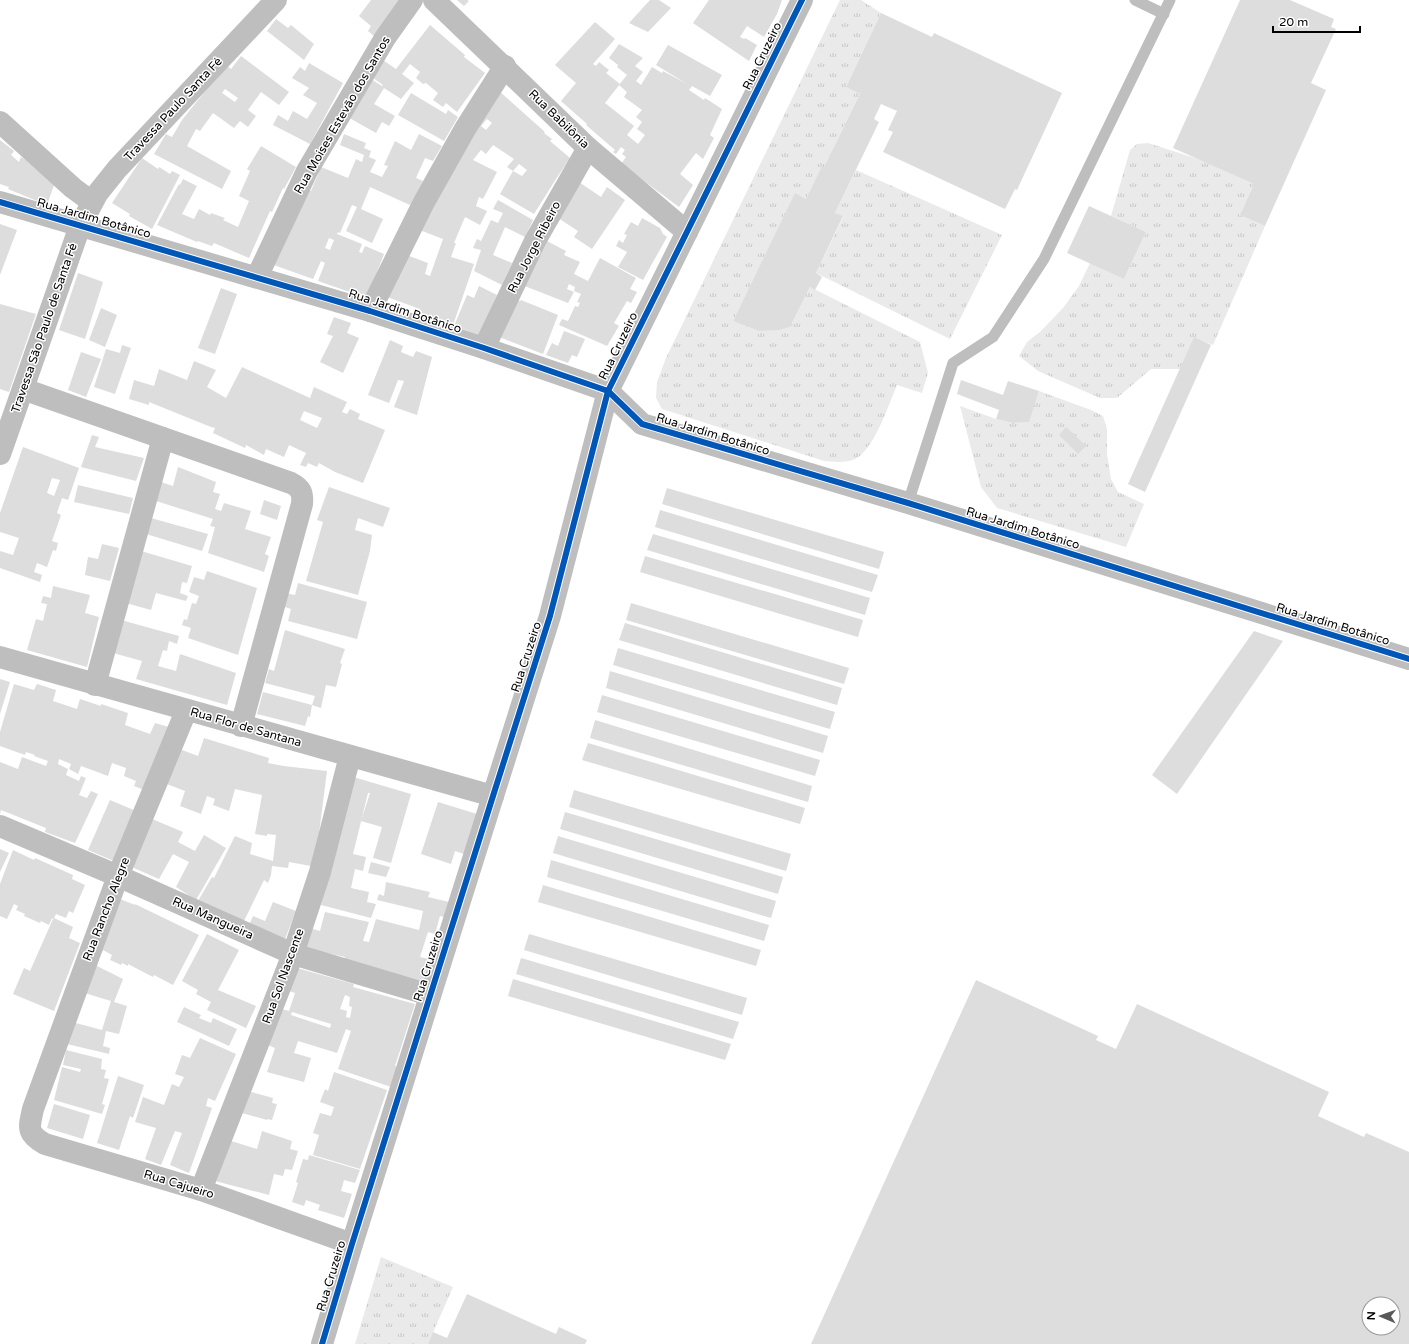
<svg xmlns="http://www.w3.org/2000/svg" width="1409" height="1344" font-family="'Varela Round',sans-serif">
<defs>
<pattern id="grass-tufts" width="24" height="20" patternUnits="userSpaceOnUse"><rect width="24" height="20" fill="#eaeaea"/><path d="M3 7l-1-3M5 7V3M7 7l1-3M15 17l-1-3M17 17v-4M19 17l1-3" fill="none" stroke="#c7c7c7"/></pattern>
</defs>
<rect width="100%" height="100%" fill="#fff"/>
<g fill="url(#grass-tufts)">
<path d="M840,0H861L881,13L846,87L860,94L824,167H822L806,199L795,194L733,321L759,331L793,326L792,323L810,287L920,342L928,373L922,393L897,385C889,404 874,450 855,459C846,463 834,462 824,461L662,409L656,398L657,382L666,358Z"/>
<path d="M1148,143L1201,160L1254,184L1240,215L1265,226L1213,345L1194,338L1180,369H1151L1117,398H1100L1038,371L1019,356L1027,342L1040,332L1063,308L1079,286L1090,263L1124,279L1146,232L1111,216L1130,150L1137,144Z"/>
<path d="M856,170L1002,235L950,339L816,273L843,217L835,213Z"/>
<path d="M1039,391L1091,410L1103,416L1107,429V454L1111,479L1118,492L1144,504L1126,547L997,508L981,487L960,406L996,419L1013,423L1028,422Z"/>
<path d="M381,1257L453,1287L428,1344H355Z"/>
</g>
<g fill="#ddd" fill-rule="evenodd">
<path d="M371,0H398L401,2L374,36L368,31L371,26L359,16Z"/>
<path d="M457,0H467L469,1L464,6Z"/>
<path d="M650,0H659L671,8L648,32L629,23Z"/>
<path d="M709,0H782L777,14L764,37L747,26L740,37L744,39L745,38L757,45L749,61L693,23Z"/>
<path d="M1240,0H1290L1334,19L1331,27L1336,29L1311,83L1326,90L1265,226L1240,215L1254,184L1173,148Z"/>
<path d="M881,13L932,37L934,33L1062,93L1017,190L1015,189L1005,209L883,152L893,132L888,130L897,111L881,104L874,119L879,122L835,213L843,216L816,273L822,277L815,290L810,287L792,323L793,326L779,330L759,331L738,323L733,321L795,193L806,199L822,166L824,167L860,94L846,87Z"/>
<path d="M276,19L288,28L291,25L314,44L304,60L267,31Z"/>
<path d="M595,22L615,39L593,64L596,66L599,62L609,70L606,73L620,84L605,103L634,126L627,135L638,144L645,135L637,129L642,122L636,117L642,110L624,97L627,92L619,85L627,75L617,67L618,65L609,58L619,44L643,58L635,66L643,72L636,81L641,85L652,67L662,73L663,71L687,84L656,65L668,45L722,75L710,96L692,86L689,90L704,100L705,98L722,109L710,135L714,138L703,159L696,153L680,174L693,185L679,207L621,164L626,157L622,154L625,150L621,147L616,154L613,152L615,150L586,125L587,124L561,101L576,83L555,65Z"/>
<path d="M430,25L465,55L464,57L485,73L457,112L446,103L443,107L433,100L438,93L426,83L423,84L416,78L420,72L410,64L402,74L414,83L401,99L384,88L374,104L395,116L389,126L382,122L376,133L344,115L368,77L382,86L383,85L369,75L380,58L396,69Z"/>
<path d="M241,56L289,92L279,105L261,92L248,110L256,116L248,127L240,121L234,128L213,113L200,131L196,129L187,146L231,171L222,189L154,154L166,134L172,137L182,120L226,65L231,69ZM225,89L238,98L235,102L222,93Z"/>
<path d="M309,63L343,83L310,144L273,125L278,115L288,121L293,111L307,119L317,103L303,95L309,88L292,78L300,67L305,71Z"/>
<path d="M498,90L545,132L544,133L552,139L550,141L570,158L556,179L534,214L500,194L513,171L507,167L514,159L493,145L486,154L481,150L473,160L497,172L483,199L479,197L476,206L487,211L480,225L465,217L454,243H456L451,257L474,264L453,325L418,314L420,309L387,297L404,254L428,263L425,274L430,276L443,239L417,229ZM487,119L492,123L486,130L481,126ZM519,164L527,170L522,176L513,171Z"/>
<path d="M411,93L446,114L448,110L458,117L444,141L398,115Z"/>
<path d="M344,134L366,143L364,148L371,151L369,157L376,160L370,172L382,177L388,166L384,165L395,141L411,150L419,134L442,146L433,161L425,158L416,178L423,181L410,205L370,187L361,209L383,219L372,243L346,231L357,207L352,205L340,233L338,232L337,234L362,244L359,252L362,253L365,246L384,254L367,298L318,281L325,263L321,261L313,279L268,263L301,187L311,191L321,167L348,178L356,159L362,162L364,155L340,145ZM329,238L334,240L330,250L325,248Z"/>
<path d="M0,140L14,151L11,155L19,162L21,157L26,160L54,185L47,205L8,189L9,187L0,184Z"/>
<path d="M261,146L296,167L284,189L283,188L272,212L270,211L249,258L214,243L212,246L198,241L197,242L157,225L179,184L180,185L183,179L197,186L182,214L194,219L199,209L210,215L211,213L225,218L223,220L238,227L249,201L239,196L250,171L247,169Z"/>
<path d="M142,158L158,169L159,167L170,174L172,171L180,175L152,229L129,216L130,214L112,203Z"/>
<path d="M579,182L601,197L607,187L625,200L592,249L574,237L578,231L555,216Z"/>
<path d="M498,200L533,220L525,237L505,227L493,255L512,263L502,285L474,271L481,250L473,248L477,239L481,241L491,220L498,223L503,213L493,209Z"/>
<path d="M1089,206L1146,232L1124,279L1067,253Z"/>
<path d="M642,218L660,228L663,234L667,237L643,280L618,267L627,252L616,246L619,240L623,243L627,235L624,234L631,222L638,226Z"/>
<path d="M0,224L17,230L0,275Z"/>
<path d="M543,239L566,251L564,255L580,262L574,274L588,281L600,258L636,278L630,289L637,292L631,303L627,301L614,323L619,326L607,346L559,325L562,319L568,321L575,306L578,307L580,303L577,302L581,294L574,291L575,287L569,284L567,289L574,292L568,303L522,285Z"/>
<path d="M78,273L103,282L85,339L59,330Z"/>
<path d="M479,286L497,295L479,335L454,326L467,295L474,298Z"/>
<path d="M221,288L237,294L215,354L198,348Z"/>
<path d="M515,299L520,301L521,300L558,315L543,354L499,337Z"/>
<path d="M0,304L36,314L9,392L0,389Z"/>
<path d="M101,308L117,315L105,347L89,340Z"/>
<path d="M334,317L351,323L347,333L359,338L343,373L320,362L333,336L327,334Z"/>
<path d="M564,331L585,339L577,357L572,355L568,363L546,355L552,343L558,346Z"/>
<path d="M1194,337L1211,345L1145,492L1128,484Z"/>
<path d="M390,340L403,346L401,352L413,357L416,351L432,357L417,415L394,407L404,381L398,380L389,403L368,395Z"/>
<path d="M122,345L131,348L115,394L94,387L106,349L120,353Z"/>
<path d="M81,352L101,359L86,397L68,390Z"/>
<path d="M194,361L216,370L207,387L226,398L242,367L310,398L314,387L347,402L342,412L347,414L350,409L360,414L358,419L385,430L363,483L335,472L319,463L317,467L308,463L306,467L300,465L306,453L289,445L284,457L266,449L264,455L246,445L245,448L213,433L215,428L211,427L149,402V405L129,399L134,380L154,386L159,369L187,380ZM304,411L322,418L317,428L300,420Z"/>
<path d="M961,380L1003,395L1008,381L1039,391L1029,422L1013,423L996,419L999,410L957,394Z"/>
<path d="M1066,427L1086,446L1078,454L1059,435Z"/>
<path d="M92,435L99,437L95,447L144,458L136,481L81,467Z"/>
<path d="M23,447L79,468L68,500L62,498L57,513L61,515L52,541L58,543L56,551L53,550L47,567L37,563L34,572L42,575L40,582L0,568V551L13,555L19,538L0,532V513ZM52,478L60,480L54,496L47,493Z"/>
<path d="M178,467L216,482L213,492L220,494L215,509L221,511L224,503L251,511L245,529L271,537L265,554L269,556L264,572L208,553L215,527L210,526L213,519L156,501L161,482L173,486Z"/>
<path d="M78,485L133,498L129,514L74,502Z"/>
<path d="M329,487L390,508L383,527L358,518L355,530L372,535L370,551L358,595L306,581L323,522L317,520Z"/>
<path d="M667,488L884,552L879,569L662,504Z"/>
<path d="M264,500L281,506L277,520L260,514Z"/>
<path d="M660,510L878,575L872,592L655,527Z"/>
<path d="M151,518L208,534L202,551L146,534Z"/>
<path d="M653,534L870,598L865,615L647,550Z"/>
<path d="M102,544L119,548L110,581L85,575L88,557L98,559Z"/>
<path d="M141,551L192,566L187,583L182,582L180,593L188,596L186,601L156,593L151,610L126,603Z"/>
<path d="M645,556L863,620L858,637L640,572Z"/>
<path d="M207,571L257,588L238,655L188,638L191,628L182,625L184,619L187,620L192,603L196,604L199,596L189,592L194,577L204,580Z"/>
<path d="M298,583L367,602L357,639L288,621L291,609L282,606L285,593L295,595Z"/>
<path d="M53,586L90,595L85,613L99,617L87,667L27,650L36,619L43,621L47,604L41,603L43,596L51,598Z"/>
<path d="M631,603L849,668L844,684L626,620Z"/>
<path d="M121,620L179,636L177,644L169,641L167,651L163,650L158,666L176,671L180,654L236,673L227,705L136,679L142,661L113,653Z"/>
<path d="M625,623L842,688L837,705L619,640Z"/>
<path d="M285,630L345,649L340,663L342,664L336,687L326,685L321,708L312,705L315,696L265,683L269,669L274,671Z"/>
<path d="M1254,631L1283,641L1177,794L1152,775Z"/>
<path d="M618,648L835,712L830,729L613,665Z"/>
<path d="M610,671L828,736L823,753L606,688Z"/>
<path d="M0,679L10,682L0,714Z"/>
<path d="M14,684L34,690L37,684L56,690L53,701L77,709L80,699L101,706V704L128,713L125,725L150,734L155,723L169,727L144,790L134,786L136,781L124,776L126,768L112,763L108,776L81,766L78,774L69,769L71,764L59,759L58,764L68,769L66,775L79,781L81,776L86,778L79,795L87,798L91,791L98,794L75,843L45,832L46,828L1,810L0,814V762L18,769L22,757L46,766L48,761L34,756L35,755L26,752L25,755L0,746V732Z"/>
<path d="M263,692L312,705L310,717L308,716L305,726L257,714Z"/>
<path d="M602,695L820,760L815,776L597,712Z"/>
<path d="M595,720L812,786L808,802L590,738Z"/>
<path d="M204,738L269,758L268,763L284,766L327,771L318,841L311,866L289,862L288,868L272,866L271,875L268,883L264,880L243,923L198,901L212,877L214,878L235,836L252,843L250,854L273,861L276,835L267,834V836L255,834L262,795L235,789L229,811L213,805L215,799L207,796L201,814L180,806L185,791L164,783L177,748L198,756Z"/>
<path d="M588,743L805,808L800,824L582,760Z"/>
<path d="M350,776L411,794L391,863L373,858L382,827L361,821L370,793H368L353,854L366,857L363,871L355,869L351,888L369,892L367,902L376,904L371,918L321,905Z"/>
<path d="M574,790L791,854L786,871L569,807Z"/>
<path d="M110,800L136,811L116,862L88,850Z"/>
<path d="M438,802L477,814L464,854L455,851L451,864L421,854Z"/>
<path d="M565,812L783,877L778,894L560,829Z"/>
<path d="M145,816L183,832L178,842L195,851L204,835L226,848L196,900L176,887L189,862L173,854L159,879L127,865Z"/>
<path d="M558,836L776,901L771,918L553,853Z"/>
<path d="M0,849L9,853L0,872Z"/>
<path d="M13,850L34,860L35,858L73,875L72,879L85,885L73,913L69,911L66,918L56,914L54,918L73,927L69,938L80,943L54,1011L13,994L24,968L30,971L53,919L52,918L49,925L41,921L40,923L24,916L25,914L16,910L18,906L14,904L7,919L0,916V884Z"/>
<path d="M551,860L769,925L764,941L547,877Z"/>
<path d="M371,862L390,867L386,877L368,873Z"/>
<path d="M386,882L430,892L428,897L449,902L444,917L440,916L435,934L428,932L420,957L429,959L422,986L344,962L345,957L317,951L302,952L309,928L320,931L325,912L369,922L363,941L369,942L376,919L419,930L423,911L377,900L379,894L384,896Z"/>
<path d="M543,885L761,950L756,966L538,902Z"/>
<path d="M120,899L135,905V904L199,935L173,985L154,975L153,977L128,964V966L122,963L121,965L110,960L112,955L103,950L102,953L97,950Z"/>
<path d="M273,902L296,911L283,944L248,928L253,916L265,921Z"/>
<path d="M207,934L239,950L218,990L256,1006L246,1028L207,1010L211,1002L196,994L198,990L182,981Z"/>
<path d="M529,934L747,998L742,1015L524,950Z"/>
<path d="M521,958L739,1022L733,1039L516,974Z"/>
<path d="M91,963L123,979L114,1002L127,1006L119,1034L106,1031L103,1046L110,1048L109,1054L67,1044L72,1022L102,1030L111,1001L81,992Z"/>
<path d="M297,968L354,984L353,987L415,1004L395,1066L398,1067L391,1087L338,1069L351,1031L346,1029L337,1053L298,1041L294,1053L311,1058L304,1082L267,1072L275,1048L268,1045L282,1009L289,1011L295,993L289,991ZM345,995L350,997L349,1006L352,1007L350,1018L346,1017L347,1011L340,1009ZM292,1012L331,1024L330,1028L291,1015Z"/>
<path d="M513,979L731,1044L725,1060L508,996Z"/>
<path d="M976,980L1098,1036L1096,1040L1116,1049L1137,1004L1329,1092L1318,1116L1364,1137L1366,1133L1409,1152V1344H811ZM1369,1304H1393V1328H1369Z"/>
<path d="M184,1007L201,1015L199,1018L211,1023L213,1018L237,1029L229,1046L177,1022Z"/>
<path d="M200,1038L236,1054L215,1101L208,1098L206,1106L212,1108L189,1173L170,1165L182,1133L175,1131L161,1165L145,1159L156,1128L135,1122L143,1097L164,1105L172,1084L179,1087L184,1077L175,1074L182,1055L190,1058Z"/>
<path d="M66,1050L102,1059L101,1069L106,1070L104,1078L109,1079L102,1104L105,1105L102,1114L54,1100L62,1067L80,1072L81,1069L63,1065Z"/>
<path d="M334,1072L387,1090L360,1169L313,1155L319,1135L313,1133L320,1113L331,1116L334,1107L320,1102L325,1089L328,1091Z"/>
<path d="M118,1076L144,1085L133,1118L130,1116L119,1150L97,1143Z"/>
<path d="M248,1091L273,1098L272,1103L277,1104L272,1120L267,1119V1120L242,1113Z"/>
<path d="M54,1104L90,1115L83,1139L47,1128Z"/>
<path d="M262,1131L292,1141L290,1149L298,1151L292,1170L285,1169L283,1176L274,1174L269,1195L215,1181L228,1140L257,1149Z"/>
<path d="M309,1155L360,1170L355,1183L344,1180L341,1191L352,1194L344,1218L318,1210L320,1205L306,1200L304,1206L292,1202L298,1183L296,1182L303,1159L308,1160Z"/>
<path d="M467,1294L556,1334L559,1327L587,1340L585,1344H428L433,1332L447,1338Z"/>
</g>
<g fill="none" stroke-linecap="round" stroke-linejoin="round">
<g stroke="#bebebe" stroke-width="11">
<path d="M1135,0L1164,14"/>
<path d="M908,503L953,363L993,337L1044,259L1170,0"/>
</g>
<g stroke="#bebebe" stroke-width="22">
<path d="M434,0L588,148L687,232"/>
<path d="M0,122L73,188L92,202"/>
<path d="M0,202L370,311L484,348L608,391L642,424L908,503L1409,659"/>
<path d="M257,277L307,171L385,38L412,0"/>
<path d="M370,311L424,202L465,129L505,66"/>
<path d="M484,348L535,241L588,148"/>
<path d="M23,389L291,483C301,488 303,493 302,504L241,726"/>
<path d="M0,454L80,226L97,194L117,169L276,0"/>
<path d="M0,657L493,796"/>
<path d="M95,685L163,438"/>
<path d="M186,711L118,876L33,1109C29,1128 26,1133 45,1144L201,1190L352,1244"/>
<path d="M0,826L118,876L293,954L430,995"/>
<path d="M201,1190L293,954L320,872L350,756"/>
<path d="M322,1344L352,1244L493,796L550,616L608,391L802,0"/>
</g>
<defs>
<g id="cycleway">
<path d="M0,202L370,311L484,348L608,391L642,424L908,503L1409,659"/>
<path d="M322,1344L352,1244L493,796L550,616L608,391L802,0"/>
</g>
</defs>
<use href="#cycleway" stroke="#fff" stroke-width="8"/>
<use href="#cycleway" stroke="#0057b8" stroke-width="6"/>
</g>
<g text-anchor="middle" stroke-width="3" stroke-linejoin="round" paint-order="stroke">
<g font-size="12" fill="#000" stroke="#fff">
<text transform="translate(762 56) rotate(-64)" y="4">Rua Cruzeiro</text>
<text transform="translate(173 109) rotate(-47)" y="4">Travessa Paulo Santa Fé</text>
<text transform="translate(342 115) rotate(-60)" y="4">Rua Moises Estevão dos Santos</text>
<text transform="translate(559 119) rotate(44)" y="4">Rua Babilônia</text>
<text transform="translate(94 218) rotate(16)" y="4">Rua Jardim Botânico</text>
<text transform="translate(534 247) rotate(-63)" y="4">Rua Jorge Ribeiro</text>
<text transform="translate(405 311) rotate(18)" y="4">Rua Jardim Botânico</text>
<text transform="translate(44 328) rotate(-71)" y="4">Travessa São Paulo de Santa Fé</text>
<text transform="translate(618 346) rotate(-64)" y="4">Rua Cruzeiro</text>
<text transform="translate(713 434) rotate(17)" y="4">Rua Jardim Botânico</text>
<text transform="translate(1023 528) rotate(17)" y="4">Rua Jardim Botânico</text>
<text transform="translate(1333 624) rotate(17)" y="4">Rua Jardim Botânico</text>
<text transform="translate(526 657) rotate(-72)" y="4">Rua Cruzeiro</text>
<text transform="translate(246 727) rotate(16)" y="4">Rua Flor de Santana</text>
<text transform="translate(106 909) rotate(-69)" y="4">Rua Rancho Alegre</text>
<text transform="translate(213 918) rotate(24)" y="4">Rua Mangueira</text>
<text transform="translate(428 966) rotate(-73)" y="4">Rua Cruzeiro</text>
<text transform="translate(283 976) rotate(-70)" y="4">Rua Sol Nascente</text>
<text transform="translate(179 1184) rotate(17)" y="4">Rua Cajueiro</text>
<text transform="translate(331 1276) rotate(-73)" y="4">Rua Cruzeiro</text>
</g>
</g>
<g transform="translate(1381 1316) rotate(272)"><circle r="19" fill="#ffffff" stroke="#999999"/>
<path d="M0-3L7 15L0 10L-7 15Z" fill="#595959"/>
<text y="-6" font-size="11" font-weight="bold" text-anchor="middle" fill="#000000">N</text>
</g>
<path d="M1273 26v6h87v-6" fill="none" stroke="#000000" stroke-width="2"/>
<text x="1279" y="26" font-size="12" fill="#000000" stroke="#ffffff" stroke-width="3" paint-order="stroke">20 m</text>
</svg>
